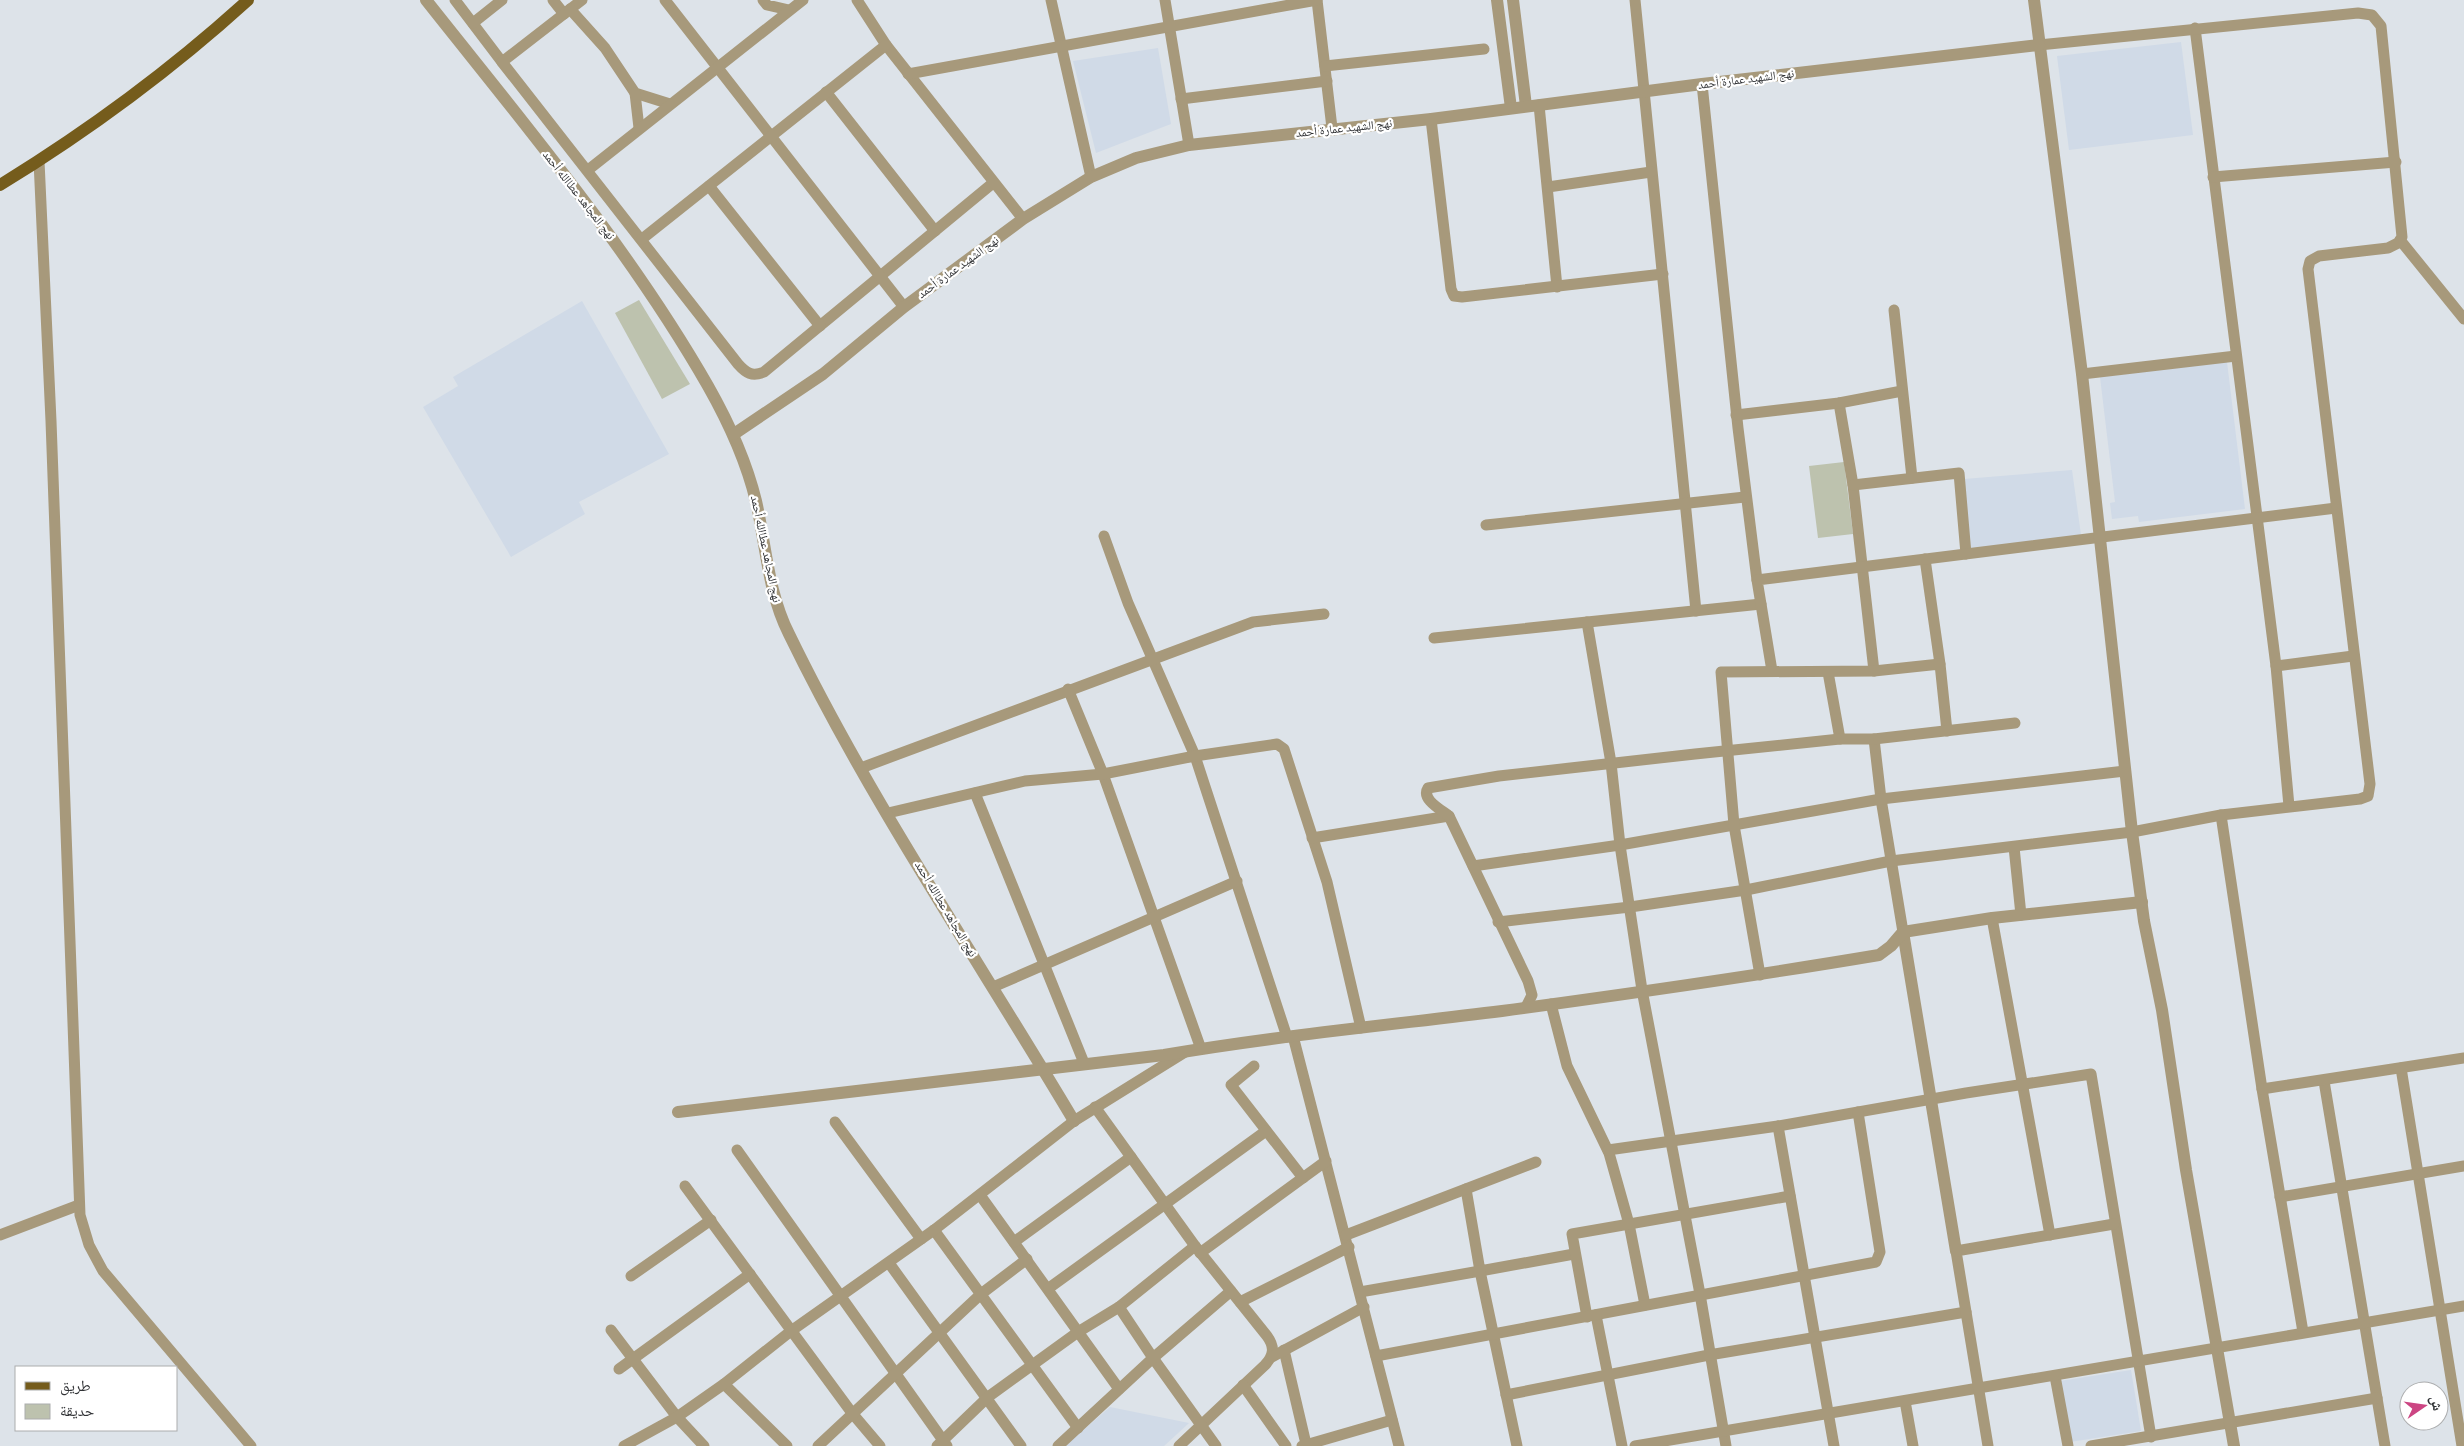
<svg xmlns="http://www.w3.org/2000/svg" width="2464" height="1446" font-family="'Source Serif 4','Noto Naskh Arabic',serif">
<rect width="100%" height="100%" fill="#dde3e9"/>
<g fill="#d0dae7">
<path d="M2181,42L2193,135L2069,150L2057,56Z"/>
<path d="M1158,48L1171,124L1096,153L1073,61Z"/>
<path d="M582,301L669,454L579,502L585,514L511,557L423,407L458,386L453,377Z"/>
<path d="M2227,362L2245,509L2139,522L2138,516L2112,519L2110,503L2115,502L2100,377Z"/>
<path d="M2072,470L2081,535L1970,549L1964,479Z"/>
<path d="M2131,1370L2141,1431L2070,1442L2060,1381Z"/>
<path d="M1110,1407L1189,1423L1164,1446H1065Z"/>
</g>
<g fill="#bdc2ae">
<path d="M639,300L690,384L662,399L615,313Z"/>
<path d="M1844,462L1853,534L1818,538L1809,466Z"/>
</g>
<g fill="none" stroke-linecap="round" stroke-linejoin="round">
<g stroke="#a7997b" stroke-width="11">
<path d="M455,0L502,62"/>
<path d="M553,0L564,14"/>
<path d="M582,0L502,62L738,364C746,373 752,377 764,372L993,183"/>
<path d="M665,0L904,307"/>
<path d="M763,0L767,5L789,10"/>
<path d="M857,0L886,45L1023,219"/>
<path d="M1051,0L1091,177"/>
<path d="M1165,0L1189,145"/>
<path d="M1317,0L1332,128"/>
<path d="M1635,0L1696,611"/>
<path d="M570,9L605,48L635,93L670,104"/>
<path d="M473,23L502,0"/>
<path d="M2195,28L2276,666L2289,806"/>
<path d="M1325,66L1484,49"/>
<path d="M908,74L1317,0"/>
<path d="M1702,84L1738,428L1757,580"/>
<path d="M826,92L935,231"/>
<path d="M635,93L639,128"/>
<path d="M1181,99L1327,81"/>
<path d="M1539,105L1557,287"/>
<path d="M1431,119L1451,289L1454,296L1462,297L1663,274"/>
<path d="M39,161L51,421L80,1215L89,1245L103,1271L251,1446"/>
<path d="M588,170L803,0"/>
<path d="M2213,177L2396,162"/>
<path d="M709,186L820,326"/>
<path d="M1548,187L1651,172"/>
<path d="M642,239L886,45"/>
<path d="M2400,240L2464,319"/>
<path d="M1894,310L1912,478"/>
<path d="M2082,374L2236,356"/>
<path d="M1839,403L1853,485L1874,671"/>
<path d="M1736,415L1839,403L1902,391"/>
<path d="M1853,485L1959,473L1966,554"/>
<path d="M1486,525L1745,497"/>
<path d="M1104,536L1128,603L1195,756L1287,1037"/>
<path d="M1925,559L1940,664"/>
<path d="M1587,622L1611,763L1620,845L1642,990L1700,1294L1726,1446"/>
<path d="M1434,638L1761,604"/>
<path d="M2276,666L2353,656"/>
<path d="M1772,671L1757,580L2336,508"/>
<path d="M1828,672L1840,739"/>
<path d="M1068,689L1103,774L1201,1049"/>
<path d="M1874,739L1881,799L1903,932"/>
<path d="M861,768L1253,622L1324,614"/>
<path d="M975,793L1084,1063"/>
<path d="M888,813L1025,781L1103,774L1195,756L1277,744L1284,749L1327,882L1361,1028"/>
<path d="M2221,815L2262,1089L2303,1332"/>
<path d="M1312,838L1449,816"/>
<path d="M2014,847L2021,915"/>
<path d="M1473,866L1620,845L1881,799L2125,771"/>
<path d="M1992,918L2050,1235"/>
<path d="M1498,922L1630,907L1746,890L1891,861L2132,832L2221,815L2360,799L2368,796L2370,784L2308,269L2310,261L2319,256L2388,248L2398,243L2402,237L2381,26L2372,15L2358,13L2039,45"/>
<path d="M1760,975L1734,825L1721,672L1874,671L1940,664L1947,731"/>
<path d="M993,987L1237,881"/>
<path d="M1551,1004L1567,1066L1609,1153L1629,1224L1645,1305"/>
<path d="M1526,1007L1532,995L1528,981L1449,816C1440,809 1421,799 1428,788L1499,776L1695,754L1840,739H1874L2015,723"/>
<path d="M1293,1036L1399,1446"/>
<path d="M1254,1066L1231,1085L1303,1178"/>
<path d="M2401,1068L2462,1446"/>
<path d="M2324,1081L2385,1446"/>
<path d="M2262,1089L2464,1058"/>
<path d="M1095,1107L1195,1246L1267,1336C1275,1347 1274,1355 1265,1365L1179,1446"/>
<path d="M835,1122L921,1239"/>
<path d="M1778,1126L1834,1446"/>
<path d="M737,1150L947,1446"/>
<path d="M1608,1150L1778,1126L1966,1093L2091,1074L2151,1437"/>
<path d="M685,1186L852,1413L880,1446"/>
<path d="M1466,1189L1480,1271L1574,1254"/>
<path d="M980,1195L1119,1389"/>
<path d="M2280,1197L2464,1166"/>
<path d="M934,1230L1078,1428"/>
<path d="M0,1235L79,1205"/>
<path d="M1346,1235L1536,1162"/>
<path d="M1014,1242L1131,1157"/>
<path d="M1200,1253L1326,1161"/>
<path d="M889,1263L1021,1446"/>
<path d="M631,1276L711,1220"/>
<path d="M1049,1288L1266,1131"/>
<path d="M1360,1292L1480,1271L1517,1446"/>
<path d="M1240,1302L1349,1247"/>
<path d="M1119,1307L1195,1246"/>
<path d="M1596,1315L1622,1446"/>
<path d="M1587,1317L1572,1234L1790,1196"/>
<path d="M611,1330L677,1417L704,1446"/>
<path d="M1284,1350L1306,1444"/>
<path d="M1376,1356L1876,1262L1880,1252L1858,1112"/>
<path d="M1272,1357L1364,1307"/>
<path d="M619,1369L750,1274"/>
<path d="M2055,1376L2068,1446"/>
<path d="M724,1384L787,1446"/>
<path d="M1243,1385L1286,1446"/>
<path d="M1506,1395L1709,1355L1966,1312"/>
<path d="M1905,1401L1913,1446"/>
<path d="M624,1446L677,1417L724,1384L791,1331L934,1230L1074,1121L1185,1052"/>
<path d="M818,1446L981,1294L1027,1259"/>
<path d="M937,1446L988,1397L1078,1332L1119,1307L1153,1358L1216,1446"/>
<path d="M1058,1446L1153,1358L1231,1291"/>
<path d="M1302,1446L1392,1420"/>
<path d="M1635,1446L2464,1306"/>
<path d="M1988,1446L1956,1251L2114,1224"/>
<path d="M2091,1446L2377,1398"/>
</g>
<g stroke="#a7997b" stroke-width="12">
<path d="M426,0C525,125 629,248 708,386C729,423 746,460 756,501C766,545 768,593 789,634C870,801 979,961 1074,1121"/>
<path d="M1497,0L1511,108"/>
<path d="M1513,0L1526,106"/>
<path d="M2034,0L2082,374L2132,832L2144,921L2162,1010L2186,1170L2234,1446"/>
<path d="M734,434L823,374L904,307L1023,219L1091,177L1136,158L1189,145L1431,119L1702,84L2039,45"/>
<path d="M1903,932L1956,1251"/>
<path d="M678,1112L1164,1055C1276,1036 1389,1025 1502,1011C1628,994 1754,976 1879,955L1891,946L1903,932L1992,918L2142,902"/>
</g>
<path stroke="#755c1c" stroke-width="12" d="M0,185C88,131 171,70 248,0"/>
</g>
<g text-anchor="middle" stroke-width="4.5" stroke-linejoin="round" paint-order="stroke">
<g font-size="12" fill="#303235" stroke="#fff">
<text transform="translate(1746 79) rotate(-7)" y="4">نهج الشهيد عمارة أحمد</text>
<text transform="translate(1344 128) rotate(-6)" y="4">نهج الشهيد عمارة أحمد</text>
<text transform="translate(579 195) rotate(52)" y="4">نهج المجاهد عطاالله أحمد</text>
<text transform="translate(958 267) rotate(-36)" y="4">نهج الشهيد عمارة أحمد</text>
<text transform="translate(766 549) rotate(78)" y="4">نهج المجاهد عطاالله أحمد</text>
<text transform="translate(946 909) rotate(59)" y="4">نهج المجاهد عطاالله أحمد</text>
</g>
</g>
<rect x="15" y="1366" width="162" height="65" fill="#ffffff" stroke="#acadae"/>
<rect x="25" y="1382" width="25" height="8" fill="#755c1c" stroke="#acadae"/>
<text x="60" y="1391" font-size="15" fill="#303235">طريق</text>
<rect x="25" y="1404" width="25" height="15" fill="#bdc2ae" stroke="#acadae"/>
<text x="60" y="1416" font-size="15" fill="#303235">حديقة</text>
<g transform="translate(2424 1406) rotate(77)"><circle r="24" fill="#ffffff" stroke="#acadae"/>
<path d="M0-4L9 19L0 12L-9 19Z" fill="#cc4583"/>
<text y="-8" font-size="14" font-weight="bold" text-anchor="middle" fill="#303235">ش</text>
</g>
</svg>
